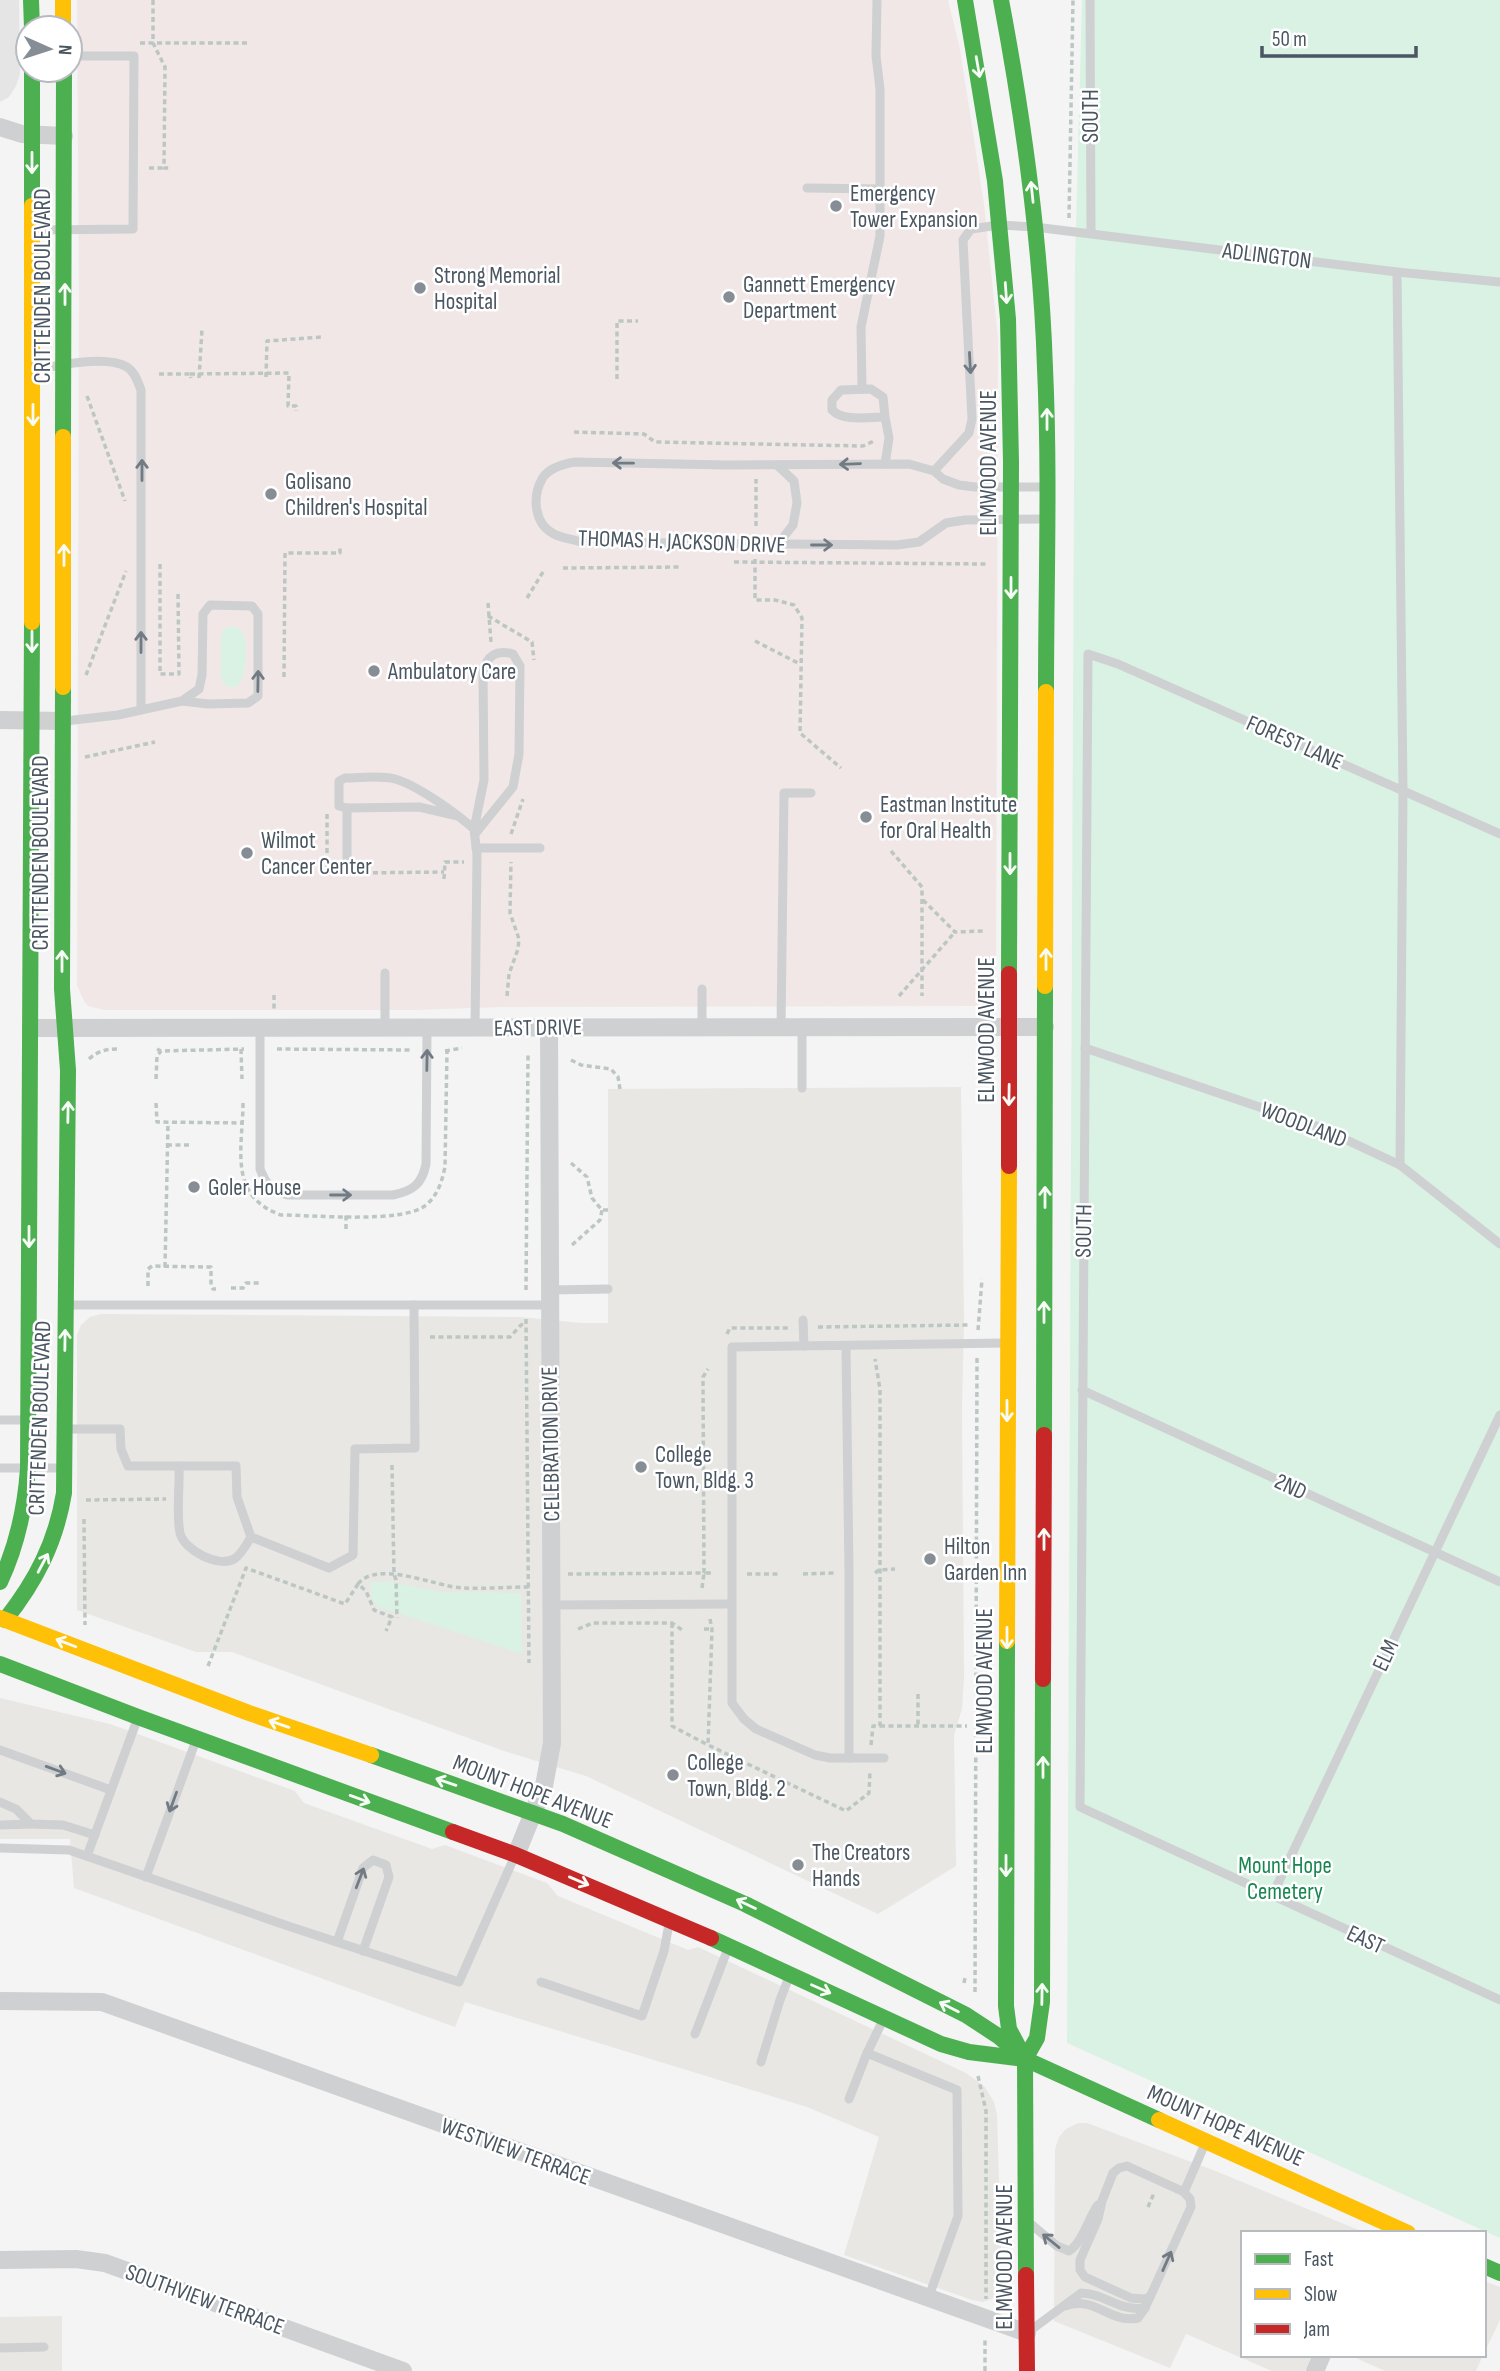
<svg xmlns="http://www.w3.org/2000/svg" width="1500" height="2371" font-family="'Sofia Sans Condensed',sans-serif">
<rect width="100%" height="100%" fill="#f4f4f4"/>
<g fill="#e8e7e3">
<path d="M961,1087L964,1320L962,1409L964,1678L962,1709L954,1735L956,1866L878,1914L586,1776L504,1751L232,1652H196L77,1610V1335L81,1325L90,1317L101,1314L520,1317L581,1323H608V1089Z"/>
<path d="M0,1698L110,1724L295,1791L304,1803L432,1849L445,1845L547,1883L558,1896L688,1950L698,1947L966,2073L985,2087L994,2102L997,2114L1002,2282L999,2291L992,2299L983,2302L972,2300L844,2255L879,2137L807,2107L465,2002L455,2027L74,1888L70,1839H0Z"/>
<path d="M1078,2123H1087L1218,2172L1366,2233H1243V2355H1312L1305,2371H1272L1186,2334L1170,2368L1054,2321L1055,2149L1059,2137L1066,2129Z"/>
<path d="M1484,2281L1500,2287V2320L1484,2353Z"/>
<path d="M62,2316V2371H0V2317Z"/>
<path d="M1349,2355H1483L1476,2371H1385Z"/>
</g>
<path fill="#e6e5e6" d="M0,0H19L20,74L16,86L9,97L0,102Z"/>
<path fill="#f1e7e6" d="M77,0H948L960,49L984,204L998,339L996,990L987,1002L976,1006L501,1007L416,1010H104L88,1006L84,1001L77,985L79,298Z"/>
<g fill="#d9f2e3">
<path d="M1082,0H1500V2238L1067,2043L1075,265Z"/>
<path d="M233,626C237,628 240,629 242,632C250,642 247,710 221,680V634L225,628Z"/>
<path d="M371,1582H391L440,1592L521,1593L522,1654L376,1606L371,1597Z"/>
</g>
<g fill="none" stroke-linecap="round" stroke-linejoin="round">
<g stroke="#bcc7c4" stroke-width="3.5" stroke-dasharray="5 3.5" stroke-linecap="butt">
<path d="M153,0V43L165,67L164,168H170"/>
<path d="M140,43H250"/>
<path d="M149,168H164"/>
<path d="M1069,218L1073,0"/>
<path d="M159,374H190L191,378"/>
<path d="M190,374L289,373L288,406H296V411"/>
<path d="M617,379V321H638"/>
<path d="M87,396L125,501"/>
<path d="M574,432L644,434L655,442L863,446L874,441"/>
<path d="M756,526V479"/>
<path d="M755,559V600H775L794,605L802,618L800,733L841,768"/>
<path d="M734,562L987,564"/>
<path d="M160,564V674H179L178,592"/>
<path d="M563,568L681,567"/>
<path d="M527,598L543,572"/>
<path d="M488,603L491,642"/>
<path d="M488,616L532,642L534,660"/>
<path d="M755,641L800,664"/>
<path d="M86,675L126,571"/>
<path d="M284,677L285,553H340V545"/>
<path d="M85,757L155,742"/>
<path d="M327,814V873H341"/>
<path d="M511,834L523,799"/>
<path d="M891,851L922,887V996"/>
<path d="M356,873L444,872"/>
<path d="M444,879L445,862H464"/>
<path d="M923,900L955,932L984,931"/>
<path d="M274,995V1010"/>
<path d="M507,996L509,974L518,949L519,939L510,913L511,862"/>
<path d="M899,996L955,932"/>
<path d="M157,1049L161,1051L244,1049"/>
<path d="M241,1049L242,1079"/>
<path d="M277,1049L412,1050"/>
<path d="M445,1051L462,1048"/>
<path d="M89,1059C98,1051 106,1049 118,1049"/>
<path d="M571,1060L581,1065L611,1069L618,1077L620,1089"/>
<path d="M156,1079L157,1056L161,1051"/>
<path d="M156,1103L157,1122L243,1123"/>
<path d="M243,1103C243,1147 227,1196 281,1215C313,1215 404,1224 426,1205C438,1195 442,1181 445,1167L447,1051"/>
<path d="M167,1145H189"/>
<path d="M571,1163L587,1177L592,1198L602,1210H608"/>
<path d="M346,1229V1214"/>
<path d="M572,1245L600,1220L602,1210"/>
<path d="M165,1267L168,1123"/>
<path d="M148,1286V1269L152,1266L206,1267H211V1285L213,1289H216"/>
<path d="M231,1288H243L246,1283H262"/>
<path d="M526,1290L528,1055"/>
<path d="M526,1319L529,1663"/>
<path d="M818,1327L970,1325"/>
<path d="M978,1330L982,1279"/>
<path d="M727,1334L730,1328H789"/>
<path d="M430,1337H510L521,1325L526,1323"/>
<path d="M392,1465L394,1574L396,1580L397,1618"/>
<path d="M86,1500L166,1499"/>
<path d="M84,1519L85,1625"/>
<path d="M875,1573L879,1570L895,1569"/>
<path d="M568,1574L704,1573L703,1377L708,1369"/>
<path d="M747,1574H780"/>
<path d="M803,1574L836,1573"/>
<path d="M358,1584C378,1559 436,1587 463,1588C485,1589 508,1587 530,1587"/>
<path d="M702,1588L704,1573H713"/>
<path d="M710,1619L712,1629L708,1745L846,1811L869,1793L870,1771"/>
<path d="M672,1623V1726L708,1745"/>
<path d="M578,1629L593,1623H672L682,1630"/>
<path d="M704,1629H712"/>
<path d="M208,1666L246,1568L345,1604L358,1584L366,1591L374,1610L392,1617L386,1631"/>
<path d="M918,1694V1725"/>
<path d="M880,1726H967"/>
<path d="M871,1745L873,1726H880V1389L875,1359"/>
<path d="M964,1983L965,1978"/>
<path d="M975,1992L977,1356"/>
<path d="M978,2076L986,2111V2299"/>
<path d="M1148,2207L1154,2193"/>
<path d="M985,2371V2338"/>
</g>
<g stroke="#ced0d2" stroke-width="9">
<path d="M1090,0L1091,233"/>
<path d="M807,188L880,189"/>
<path d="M34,230L133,229L134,56H70"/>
<path d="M1397,272L1403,790L1400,1165"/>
<path d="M34,371C56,365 106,355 127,367C135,372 138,382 141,390V710"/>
<path d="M862,389L861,327L880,236V89L876,56L877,0"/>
<path d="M885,417L883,397L871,389L841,390L832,400V410C844,422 868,417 885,417L889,438L885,464"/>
<path d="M777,465L794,481L797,503L793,525L778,544"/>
<path d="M934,471L969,433L972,419L963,240L971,229L999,225L1035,227L1397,272L1500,282"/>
<path d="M1044,519L965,520L946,523L919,542L897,545L581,542C572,539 561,538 554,534C534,524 532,497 542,479C548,468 563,464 575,462L727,465L909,464L934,471L943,479L959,485L975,487H1045"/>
<path d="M65,721L118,715L182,701L208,704L248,703L258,696V614L252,606L210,605L203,614L202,675L199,689L182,701"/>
<path d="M458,816L419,807L347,808L339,806V781L345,778C360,778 380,775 395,779C417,785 456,813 474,829L477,855L475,1028"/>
<path d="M474,829L484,780L483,672C487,656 496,649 513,654L520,666L519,754L513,787L475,834"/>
<path d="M1500,834L1118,664L1088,654L1080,1807L1500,2000"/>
<path d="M476,848H540"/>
<path d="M347,860V808"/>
<path d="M385,973V1028"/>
<path d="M702,989V1026"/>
<path d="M781,1027L784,793H811"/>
<path d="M802,1027V1088"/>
<path d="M260,1029V1169C266,1184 271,1191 288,1195H393C413,1191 422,1184 426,1164L427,1029"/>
<path d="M1085,1048L1319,1127L1400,1165L1500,1244"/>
<path d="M549,1290L608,1289"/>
<path d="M67,1305H549"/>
<path d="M803,1320L804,1346"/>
<path d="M846,1346L849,1573V1758H830L815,1755L756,1729L744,1719L732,1703V1347L1005,1343"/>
<path d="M1082,1390L1500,1582"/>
<path d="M0,1420H26"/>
<path d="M66,1429H120L121,1449L128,1466H236L237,1497L251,1537L329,1568L353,1555L355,1449L415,1448L414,1305"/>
<path d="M179,1466C180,1486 176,1514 180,1533C184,1550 218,1568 234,1559C241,1555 247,1544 251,1537"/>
<path d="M0,1468H61"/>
<path d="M552,1605L730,1604"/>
<path d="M0,1750L111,1790"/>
<path d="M849,1758H884"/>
<path d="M0,1802L16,1809L31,1824L63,1825L95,1835"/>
<path d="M0,1825L31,1824"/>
<path d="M0,1848L69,1850L291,1927L459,1982L513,1860"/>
<path d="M87,1856L137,1720"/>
<path d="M146,1877L195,1743"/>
<path d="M1272,1896L1500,1415"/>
<path d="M337,1942L363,1868L373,1860L386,1865L389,1877L363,1951"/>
<path d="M541,1982L642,2016L664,1951L669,1924"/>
<path d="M695,2034L727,1951"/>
<path d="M867,2053L883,2020"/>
<path d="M761,2062L780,2000L789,1977"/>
<path d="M849,2099L867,2053L957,2090L958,2216L928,2299"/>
<path d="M1032,2225L1057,2246L1069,2251C1083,2242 1088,2218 1098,2205"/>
<path d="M1150,2297L1144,2299L1131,2298L1085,2277L1080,2270V2260L1098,2219L1102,2201L1113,2173L1119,2168L1127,2166L1184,2192L1204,2146"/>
<path d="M1065,2306C1096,2295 1109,2324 1138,2318L1145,2308L1191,2207L1190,2199L1184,2192"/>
<path d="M1031,2330L1081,2293C1105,2293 1119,2312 1145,2308"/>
<path d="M0,2348L44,2347"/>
</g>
<g stroke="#ced0d2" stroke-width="18">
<path d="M0,127L22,134L64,136"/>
<path d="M0,720L63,721"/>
<path d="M31,1028L1045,1027"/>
<path d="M516,1855L544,1786L552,1743L549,1027"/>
<path d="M0,2001L102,2002L1027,2333"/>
<path d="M0,2260L76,2259L105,2263L403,2371"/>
<path d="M1315,2371L1322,2355"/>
</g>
<g stroke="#4caf50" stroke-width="16">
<path d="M31,0L32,28"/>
<path d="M965,0L995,181L1008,319L1011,462L1009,974"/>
<path d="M1001,0C1024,122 1041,244 1045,368C1050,476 1046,584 1046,692"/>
<path d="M32,70V206"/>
<path d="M63,437L64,70"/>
<path d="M1044,1435L1045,986"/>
<path d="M0,1582C17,1546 25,1509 28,1469L32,622"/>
<path d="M5,1620C36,1581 56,1542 64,1493L68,1070L62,989L63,687"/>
<path d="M1007,1641L1006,2006L1009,2029L1025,2059L1026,2275"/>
<path d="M0,1664L138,1717L453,1832"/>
<path d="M371,1755L563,1824L745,1904L966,2015L998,2036L1025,2059L1159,2120"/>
<path d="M711,1938L941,2044L969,2052L1025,2059"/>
<path d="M1025,2059L1037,2038L1042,2002L1043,1679"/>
<path d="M1484,2266L1500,2273"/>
</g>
<g stroke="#ffc107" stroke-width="16">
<path d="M63,0V28"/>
<path d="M32,206V622"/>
<path d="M63,687V437"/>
<path d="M1045,986L1046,692"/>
<path d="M0,1618L249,1713L371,1755"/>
<path d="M1007,1641L1009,1166"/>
<path d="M1159,2120L1408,2233"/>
</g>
<g stroke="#c62828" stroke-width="16">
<path d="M1009,1166V974"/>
<path d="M1043,1679L1044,1435"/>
<path d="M453,1832L516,1855L711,1938"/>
<path d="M1026,2275L1027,2371"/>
</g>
<g stroke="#bcc7c4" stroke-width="3.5" stroke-dasharray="5 3.5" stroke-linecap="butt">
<path d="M266,377L267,341L322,337"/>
<path d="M199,378L202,329"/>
</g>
</g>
<defs><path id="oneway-shaft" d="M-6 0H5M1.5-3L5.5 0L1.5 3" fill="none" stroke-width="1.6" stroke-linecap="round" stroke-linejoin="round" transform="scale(1.75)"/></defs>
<g stroke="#f6fbf6">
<use href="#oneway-shaft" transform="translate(978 67) rotate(80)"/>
<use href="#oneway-shaft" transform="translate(32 163) rotate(90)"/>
<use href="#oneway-shaft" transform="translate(1032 192) rotate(-96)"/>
<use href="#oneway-shaft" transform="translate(1006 293) rotate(86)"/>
<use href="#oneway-shaft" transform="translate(65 294) rotate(-90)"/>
<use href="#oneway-shaft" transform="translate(33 415) rotate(90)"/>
<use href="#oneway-shaft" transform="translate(1047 419) rotate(-90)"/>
<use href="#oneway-shaft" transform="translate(64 555) rotate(-90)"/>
<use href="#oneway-shaft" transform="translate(1011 588) rotate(90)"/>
<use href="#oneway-shaft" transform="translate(32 642) rotate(90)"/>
<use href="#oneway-shaft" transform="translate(1010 864) rotate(90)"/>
<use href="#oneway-shaft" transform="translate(1046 959) rotate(-90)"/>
<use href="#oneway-shaft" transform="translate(62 961) rotate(-90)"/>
<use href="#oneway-shaft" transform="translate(1009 1095) rotate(91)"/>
<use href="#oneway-shaft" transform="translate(68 1112) rotate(-89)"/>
<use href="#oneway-shaft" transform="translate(1045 1197) rotate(-90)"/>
<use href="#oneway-shaft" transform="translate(29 1237) rotate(90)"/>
<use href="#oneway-shaft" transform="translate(1044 1312) rotate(-90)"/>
<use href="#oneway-shaft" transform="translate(65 1340) rotate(-89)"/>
<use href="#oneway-shaft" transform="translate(1007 1411) rotate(90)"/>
<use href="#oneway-shaft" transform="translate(1044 1539) rotate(-90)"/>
<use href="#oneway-shaft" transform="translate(43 1563) rotate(-62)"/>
<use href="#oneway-shaft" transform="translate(1007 1638) rotate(90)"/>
<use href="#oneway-shaft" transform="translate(66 1643) rotate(-159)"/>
<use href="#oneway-shaft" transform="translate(279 1724) rotate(-161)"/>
<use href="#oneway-shaft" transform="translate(1043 1767) rotate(-90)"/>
<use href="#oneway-shaft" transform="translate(446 1782) rotate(-161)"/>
<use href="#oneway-shaft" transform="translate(360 1799) rotate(20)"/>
<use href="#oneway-shaft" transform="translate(1006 1866) rotate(90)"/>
<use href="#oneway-shaft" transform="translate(579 1881) rotate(23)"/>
<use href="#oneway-shaft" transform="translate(746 1904) rotate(-155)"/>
<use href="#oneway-shaft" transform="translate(821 1989) rotate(24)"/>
<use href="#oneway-shaft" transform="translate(1042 1994) rotate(-89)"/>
<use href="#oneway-shaft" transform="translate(949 2007) rotate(-153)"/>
</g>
<g stroke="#727b83">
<use href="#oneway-shaft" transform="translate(970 363) rotate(87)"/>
<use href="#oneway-shaft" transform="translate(623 463) rotate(-179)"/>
<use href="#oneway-shaft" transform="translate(850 464) rotate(178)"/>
<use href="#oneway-shaft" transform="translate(142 470) rotate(-90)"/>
<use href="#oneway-shaft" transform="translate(822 545)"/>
<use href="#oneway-shaft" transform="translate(141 642) rotate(-90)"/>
<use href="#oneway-shaft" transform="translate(258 681) rotate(-89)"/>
<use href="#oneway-shaft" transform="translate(427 1060) rotate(-89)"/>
<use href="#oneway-shaft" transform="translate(341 1195)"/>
<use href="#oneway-shaft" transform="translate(56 1770) rotate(20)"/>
<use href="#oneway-shaft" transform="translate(173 1802) rotate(110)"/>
<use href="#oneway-shaft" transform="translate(360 1878) rotate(-69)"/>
<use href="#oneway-shaft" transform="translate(1051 2241) rotate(-141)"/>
<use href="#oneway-shaft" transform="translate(1167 2261) rotate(-66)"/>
</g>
<g fill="#868d94" stroke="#fff" stroke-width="2.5">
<circle cx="836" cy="206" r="7"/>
<circle cx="420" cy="288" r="7"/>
<circle cx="729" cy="297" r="7"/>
<circle cx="271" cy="494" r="7"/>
<circle cx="374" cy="671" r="7"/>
<circle cx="866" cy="817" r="7"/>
<circle cx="247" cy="853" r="7"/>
<circle cx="194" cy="1187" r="7"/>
<circle cx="641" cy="1467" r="7"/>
<circle cx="930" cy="1559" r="7"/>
<circle cx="673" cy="1775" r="7"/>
<circle cx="798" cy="1865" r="7"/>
</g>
<g text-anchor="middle" stroke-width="5" stroke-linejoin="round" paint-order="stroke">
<g font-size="23" fill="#4a5661" stroke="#fff">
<text transform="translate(1090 116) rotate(-90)" y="8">SOUTH</text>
<text transform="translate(1267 255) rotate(7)" y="8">ADLINGTON</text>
<text transform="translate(42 286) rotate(-90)" y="8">CRITTENDEN BOULEVARD</text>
<text transform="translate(988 463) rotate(-90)" y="8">ELMWOOD AVENUE</text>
<text transform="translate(682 541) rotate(2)" y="8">THOMAS H. JACKSON DRIVE</text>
<text transform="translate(1295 742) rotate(24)" y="8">FOREST LANE</text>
<text transform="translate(40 853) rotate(-90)" y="8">CRITTENDEN BOULEVARD</text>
<text transform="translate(538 1027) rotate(-1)" y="8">EAST DRIVE</text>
<text transform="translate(986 1030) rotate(-90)" y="8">ELMWOOD AVENUE</text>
<text transform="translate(1304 1124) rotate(21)" y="8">WOODLAND</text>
<text transform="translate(1083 1231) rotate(-89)" y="8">SOUTH</text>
<text transform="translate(39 1418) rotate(-88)" y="8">CRITTENDEN BOULEVARD</text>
<text transform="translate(550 1444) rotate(-91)" y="8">CELEBRATION DRIVE</text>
<text transform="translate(1291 1486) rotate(25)" y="8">2ND</text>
<text transform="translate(1385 1655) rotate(-65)" y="8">ELM</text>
<text transform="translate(984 1681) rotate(-90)" y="8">ELMWOOD AVENUE</text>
<text transform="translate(533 1791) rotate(21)" y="8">MOUNT HOPE AVENUE</text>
<text transform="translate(1366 1939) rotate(25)" y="8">EAST</text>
<text transform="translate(1226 2125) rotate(24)" y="8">MOUNT HOPE AVENUE</text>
<text transform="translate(516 2151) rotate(20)" y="8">WESTVIEW TERRACE</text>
<text transform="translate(1004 2257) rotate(-90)" y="8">ELMWOOD AVENUE</text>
<text transform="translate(205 2299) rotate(20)" y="8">SOUTHVIEW TERRACE</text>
</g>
<g font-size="23" fill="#4a5661" stroke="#fff" text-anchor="start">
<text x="850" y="201">Emergency<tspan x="850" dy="26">Tower Expansion</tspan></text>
<text x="434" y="283">Strong Memorial<tspan x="434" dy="26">Hospital</tspan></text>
<text x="743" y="292">Gannett Emergency<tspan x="743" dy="26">Department</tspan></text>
<text x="285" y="489">Golisano<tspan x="285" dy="26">Children's Hospital</tspan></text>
<text x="388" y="679">Ambulatory Care</text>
<text x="880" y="812">Eastman Institute<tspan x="880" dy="26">for Oral Health</tspan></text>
<text x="261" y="848">Wilmot<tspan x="261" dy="26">Cancer Center</tspan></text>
<text x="208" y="1195">Goler House</text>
<text x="655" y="1462">College<tspan x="655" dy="26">Town, Bldg. 3</tspan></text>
<text x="944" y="1554">Hilton<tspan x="944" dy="26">Garden Inn</tspan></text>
<text x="687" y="1770">College<tspan x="687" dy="26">Town, Bldg. 2</tspan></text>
<text x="812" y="1860">The Creators<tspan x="812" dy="26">Hands</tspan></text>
</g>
<g font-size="23" fill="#17864f" stroke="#fff">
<text x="1285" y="1873">Mount Hope<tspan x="1285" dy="26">Cemetery</tspan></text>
</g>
</g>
<rect x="1241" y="2231" width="245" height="126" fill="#ffffff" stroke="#b7bbc0" stroke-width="2"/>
<rect x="1255" y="2254" width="35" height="10" fill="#4caf50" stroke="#b7bbc0" stroke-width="2"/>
<text x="1304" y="2266" font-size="21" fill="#4a5661">Fast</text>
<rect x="1255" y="2289" width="35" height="10" fill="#ffc107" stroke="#b7bbc0" stroke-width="2"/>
<text x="1304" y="2301" font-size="21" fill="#4a5661">Slow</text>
<rect x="1255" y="2324" width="35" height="10" fill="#c62828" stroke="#b7bbc0" stroke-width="2"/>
<text x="1304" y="2336" font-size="21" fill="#4a5661">Jam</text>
<g transform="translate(49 49) rotate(93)"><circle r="33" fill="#ffffff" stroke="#b7bbc0" stroke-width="2"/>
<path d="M0-5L12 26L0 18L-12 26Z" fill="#868d94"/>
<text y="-10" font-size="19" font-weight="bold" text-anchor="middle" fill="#4a5661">N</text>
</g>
<path d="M1262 46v10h154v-10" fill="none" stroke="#4a5661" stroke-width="3.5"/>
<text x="1272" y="46" font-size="21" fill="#4a5661" stroke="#ffffff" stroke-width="5" paint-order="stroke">50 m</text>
</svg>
